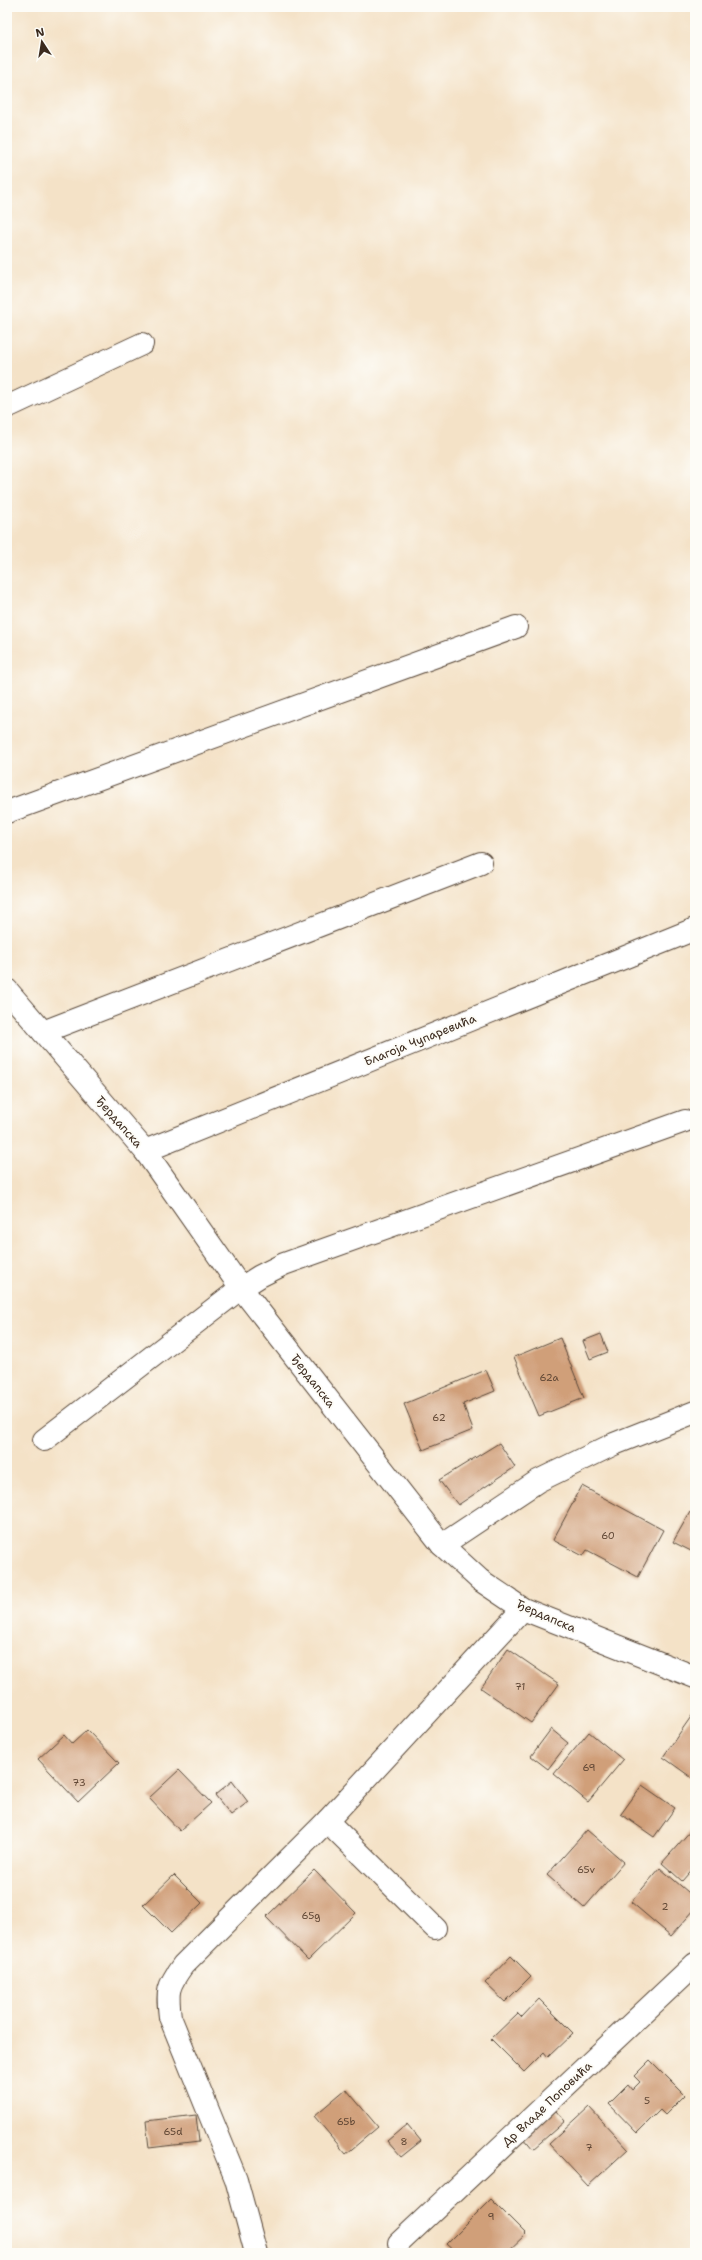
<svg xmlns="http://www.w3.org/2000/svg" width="702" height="2260" font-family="'Shantell Sans',sans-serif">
<rect width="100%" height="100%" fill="#fdfcf7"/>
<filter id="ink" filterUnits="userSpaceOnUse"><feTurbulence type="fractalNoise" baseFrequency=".025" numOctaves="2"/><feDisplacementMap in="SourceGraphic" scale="8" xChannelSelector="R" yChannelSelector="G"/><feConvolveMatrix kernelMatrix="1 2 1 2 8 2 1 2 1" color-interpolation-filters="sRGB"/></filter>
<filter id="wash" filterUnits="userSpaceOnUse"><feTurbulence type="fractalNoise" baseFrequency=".012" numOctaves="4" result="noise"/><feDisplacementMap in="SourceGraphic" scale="16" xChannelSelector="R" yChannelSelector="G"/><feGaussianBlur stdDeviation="0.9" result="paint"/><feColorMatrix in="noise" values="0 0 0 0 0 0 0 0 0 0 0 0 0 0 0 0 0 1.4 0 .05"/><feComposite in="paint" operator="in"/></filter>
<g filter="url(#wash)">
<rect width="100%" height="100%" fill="#f4e2c7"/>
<g id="blocks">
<g fill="#d09f79">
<path d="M601,1334L608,1352L590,1359L583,1341Z"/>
<path d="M560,1338L584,1398L539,1416L514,1357Z"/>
<path d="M486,1370L495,1391L463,1404L473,1430L423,1450L404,1404Z"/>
<path d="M499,1443L515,1467L458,1505L439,1480Z"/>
<path d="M582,1486L663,1530L638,1577L587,1550L583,1556L553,1540Z"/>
<path d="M690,1512L695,1515V1553L673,1542Z"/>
<path d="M508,1649L559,1684L531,1723L481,1688Z"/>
<path d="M695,1711V1780L663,1757Z"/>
<path d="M551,1729L568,1743L548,1769L531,1756Z"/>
<path d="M87,1730L119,1763L78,1802L38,1759L64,1735L72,1744Z"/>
<path d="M589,1732L623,1760L588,1802L554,1774Z"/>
<path d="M179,1770L211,1803L180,1831L149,1798Z"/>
<path d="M232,1781L248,1802L231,1815L215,1795Z"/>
<path d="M642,1785L675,1808L654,1837L621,1814Z"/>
<path d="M693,1828L695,1866L682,1881L662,1863Z"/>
<path d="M587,1830L624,1862L584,1908L547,1875Z"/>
<path d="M660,1868L695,1898V1909L671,1936L631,1902Z"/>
<path d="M314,1870L356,1913L308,1960L266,1917Z"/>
<path d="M174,1875L202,1903L171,1933L143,1905Z"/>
<path d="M511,1956L531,1976L505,2002L485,1983Z"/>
<path d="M539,1999L573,2033L548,2057L544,2052L524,2072L491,2039L518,2013L522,2017Z"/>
<path d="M650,2060L685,2095L665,2115L660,2110L637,2133L609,2104L628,2085L632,2090L640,2082L634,2076Z"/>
<path d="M346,2089L378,2127L346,2154L314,2116Z"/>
<path d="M589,2107L628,2149L588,2186L549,2144Z"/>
<path d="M555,2110L565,2121L533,2149L524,2138Z"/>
<path d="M196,2115L199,2142L149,2148L146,2121Z"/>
<path d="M407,2124L421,2141L401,2157L387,2141Z"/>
<path d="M491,2199L526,2234L506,2253H456L446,2244Z"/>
</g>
</g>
</g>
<g filter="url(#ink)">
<use href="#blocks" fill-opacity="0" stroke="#574637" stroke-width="1"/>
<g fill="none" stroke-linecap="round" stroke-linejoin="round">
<defs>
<g id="minor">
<path d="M7,407L142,344"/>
<path d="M7,812L516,627"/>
<path d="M7,990L145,1151L241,1288L442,1545L480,1580L523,1609L695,1677"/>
<path d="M43,1032L481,863"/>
<path d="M145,1151L695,929"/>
<path d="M44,1440L241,1288L260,1276L284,1264L685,1121"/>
<path d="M442,1545L538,1481L614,1444L695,1412"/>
<path d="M327,1821L435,1928"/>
<path d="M399,2243L695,1964"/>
<path d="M256,2253L236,2179L170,2017C167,1991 167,1987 183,1965L327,1821L523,1609"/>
</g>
</defs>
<use href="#minor" stroke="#574637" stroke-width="24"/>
<use href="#minor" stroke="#fff" stroke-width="22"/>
</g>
</g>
<g text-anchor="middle" stroke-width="4" stroke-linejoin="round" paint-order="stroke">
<g font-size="10" fill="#604735">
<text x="549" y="1381">62a</text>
<text x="439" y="1421">62</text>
<text x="608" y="1539">60</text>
<text x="520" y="1690">71</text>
<text x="589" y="1771">69</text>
<text x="79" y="1786">73</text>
<text x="586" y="1873">65v</text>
<text x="665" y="1910">2</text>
<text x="311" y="1919">65g</text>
<text x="647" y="2104">5</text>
<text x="346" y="2125">65b</text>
<text x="173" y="2135">65d</text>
<text x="404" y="2145">8</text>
<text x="589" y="2151">7</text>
<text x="491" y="2220">9</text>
</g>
<g font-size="12" fill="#3b2a1e" stroke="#fdfcf7">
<text transform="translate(420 1040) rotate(-22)" y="4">Благоја Чупаревића</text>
<text transform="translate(119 1122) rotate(49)" y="4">Ђердапска</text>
<text transform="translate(313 1381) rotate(52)" y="4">Ђердапска</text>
<text transform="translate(546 1616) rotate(24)" y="4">Ђердапска</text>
<text transform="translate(547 2104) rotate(-43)" y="4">Др Владе Поповића</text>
</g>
</g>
<rect width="702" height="2260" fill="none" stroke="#fdfcf7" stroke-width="24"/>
<g transform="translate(42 42) rotate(348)" stroke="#fdfcf7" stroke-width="3" paint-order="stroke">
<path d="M0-3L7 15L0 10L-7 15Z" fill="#3b2a1e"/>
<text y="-6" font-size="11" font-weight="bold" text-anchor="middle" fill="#3b2a1e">N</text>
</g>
</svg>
